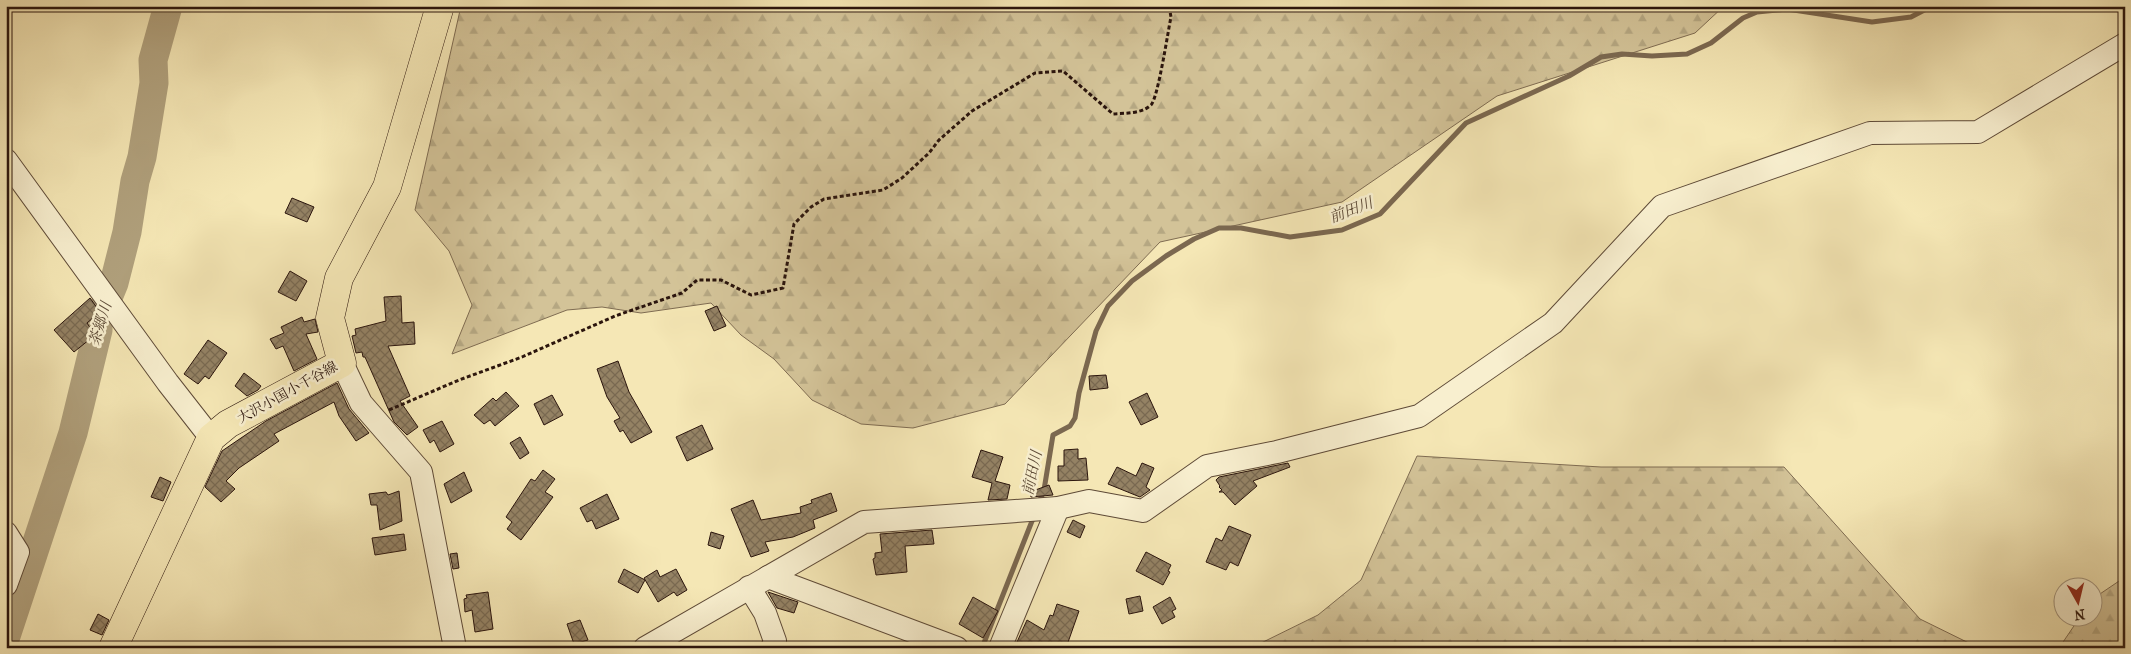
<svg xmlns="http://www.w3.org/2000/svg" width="2131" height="654" font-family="'IM FELL French Canon','Noto Serif JP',serif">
<defs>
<pattern id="forest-firs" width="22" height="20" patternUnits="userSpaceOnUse" patternTransform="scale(1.25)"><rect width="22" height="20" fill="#d3c398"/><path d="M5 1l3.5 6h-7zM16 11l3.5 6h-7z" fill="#b5a782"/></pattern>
<pattern id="building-cross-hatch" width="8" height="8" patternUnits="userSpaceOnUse" patternTransform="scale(1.25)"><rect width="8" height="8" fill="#948264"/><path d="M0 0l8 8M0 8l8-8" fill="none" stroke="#796951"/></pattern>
</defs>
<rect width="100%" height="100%" fill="#f5e7b5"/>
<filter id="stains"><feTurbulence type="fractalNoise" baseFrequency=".004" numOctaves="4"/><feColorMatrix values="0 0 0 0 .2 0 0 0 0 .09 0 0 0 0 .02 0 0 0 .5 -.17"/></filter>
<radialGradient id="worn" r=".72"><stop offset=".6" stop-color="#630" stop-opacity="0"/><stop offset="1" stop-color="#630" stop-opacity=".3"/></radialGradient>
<g fill="url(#forest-firs)" stroke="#7f6c52">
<path d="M461,6H1724L1695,33L1497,96L1342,202L1160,242L1005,404L913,428L861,424L812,400L774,359L741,335L711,303L641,313L602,307L567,310L452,354L472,305L449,251L415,210Z"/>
<path d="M1417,456L1601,467H1784L1920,619L1979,648H1251L1318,615L1361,580Z"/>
<path d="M2125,577V648H2059L2080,617L2094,616V598Z"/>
</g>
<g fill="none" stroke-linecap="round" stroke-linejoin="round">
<g stroke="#7b6850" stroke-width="5">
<path d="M1039,503L1044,490L1053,435L1070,426L1075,418L1079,393L1096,331L1108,306L1132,281L1166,256L1194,239L1219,228H1241L1290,237L1342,230L1380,214L1466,123L1569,76L1601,57L1622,54L1652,56L1687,54L1711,43L1743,18L1757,12L1787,9L1872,22L1911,17L1932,6"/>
<path d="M982,648L1034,516"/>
</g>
<path stroke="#b0a07c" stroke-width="29" d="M6,636L73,433L98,330V322L114,283L127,232L135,181L142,157L154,83L153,60L168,6"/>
</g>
<g fill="url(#building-cross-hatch)" stroke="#2b150d">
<path d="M292,198L314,207L307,222L285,213Z"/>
<path d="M290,271L307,281L296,301L278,292Z"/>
<path d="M401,296L402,323L414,322L415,344L388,346L410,396L400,401L418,427L407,435L394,422L365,357H363L362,352L356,353L352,336L356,335L355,329L386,321L384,297Z"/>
<path d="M90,298L100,312L87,323L95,335L74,352L54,330Z"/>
<path d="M717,306L726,326L714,331L705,311Z"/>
<path d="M302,317L304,322L315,319L318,332L306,334L317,359L294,371L283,346L276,349L270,339L284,333L281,327Z"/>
<path d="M208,340L227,353L209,379L205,376L198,384L184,374Z"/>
<path d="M618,361L629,392L652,432L631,443L623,430L620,432L614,421L620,418L607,397L597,369Z"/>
<path d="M244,373L261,386L258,390L247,396L235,386Z"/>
<path d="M1106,375L1108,388L1090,390L1089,376Z"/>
<path d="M337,383L349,409L369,433L356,441L339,416L334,402L274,434L279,441L239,468L226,481L235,489L221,502L205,487L222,451L266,421Z"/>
<path d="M506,392L519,406L495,426L490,420L484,424L474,415L493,398L496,401Z"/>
<path d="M1147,393L1158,417L1141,425L1129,402Z"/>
<path d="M552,395L563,415L544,425L534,404Z"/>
<path d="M442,421L454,444L440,452L434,440L430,443L423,430Z"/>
<path d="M702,425L713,449L687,461L676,437Z"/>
<path d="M520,437L529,453L520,459L510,443Z"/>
<path d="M1078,449V459L1086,458L1088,480L1058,481V466H1064V450Z"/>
<path d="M981,450L1003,457L995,481L1010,485L1007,499L988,500L992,483L972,477Z"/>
<path d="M1142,463L1154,468L1146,487L1150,490L1140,497L1108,484L1117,467L1136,476Z"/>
<path d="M1288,463L1290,467L1253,481L1257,486L1235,505L1223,492H1219L1222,490L1219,487L1220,486L1216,480L1219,477Z"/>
<path d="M543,470L555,479L545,492L553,497L521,540L507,529L512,522L506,517L531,479L535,481Z"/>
<path d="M464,472L472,491L451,503L444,484Z"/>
<path d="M160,477L171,482L163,501L151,497Z"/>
<path d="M1049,485L1053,495L1031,497L1030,492Z"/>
<path d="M399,491L402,521L380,530L377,505H371L369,494L386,492L388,495Z"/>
<path d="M831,493L837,511L813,520L815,528L793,537L765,542L769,551L751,557L731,509L753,500L761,520L801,513L800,507L812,503L811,500Z"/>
<path d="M607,494L619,519L596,529L592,520L587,522L580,508Z"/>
<path d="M1073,520L1085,526L1080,538L1067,532Z"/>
<path d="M1229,526L1251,535L1238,566L1230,562L1226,570L1206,562L1216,538L1222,541Z"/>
<path d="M932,530L934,544L905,546L907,572L876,575L873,559L875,558V553L882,552L880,534Z"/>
<path d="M711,532L724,536L720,549L708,545Z"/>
<path d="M404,534L406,550L375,555L372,538Z"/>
<path d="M1146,552L1171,565L1168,571L1170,572L1163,585L1136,571Z"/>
<path d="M457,553L459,568L453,569L450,554Z"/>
<path d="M624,569L645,580L638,593L618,582Z"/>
<path d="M676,569L687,590L677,596L674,592L658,602L644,578L657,570L660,577Z"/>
<path d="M488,592L493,629L475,632L472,610L465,612L464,599L467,598L466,595Z"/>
<path d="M768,592L798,602L794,613L777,608Z"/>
<path d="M1140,596L1143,611L1129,614L1126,599Z"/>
<path d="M973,597L998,611L983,638L959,624Z"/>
<path d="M1170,597L1176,609L1172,611L1175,617L1162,624L1153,607Z"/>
<path d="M1057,604L1079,611L1066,648H1029L1017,642L1027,620L1044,630L1050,615L1053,616Z"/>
<path d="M98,614L109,620L102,635L90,630Z"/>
<path d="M580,620L588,640L574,644L567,624Z"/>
</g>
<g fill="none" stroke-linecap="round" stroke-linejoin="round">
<defs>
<g id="minor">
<path d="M6,160L168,383L211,438"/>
<path d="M342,363L361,403L421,472L455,648"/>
<path d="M6,533L18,552L6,585"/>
<path d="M768,577L957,648"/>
<path d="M749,587L765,613L775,641L772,648"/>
<path d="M645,648L864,522L1058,508L1089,501L1143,511L1207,466L1277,452L1419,416L1553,323L1662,206L1870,133L1978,132L2125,44"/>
<path d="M1000,648L1058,508"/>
</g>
<path id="major" d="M113,648L211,438L228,424L342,363L330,318L339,278L387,187L440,6"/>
</defs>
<use href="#minor" stroke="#5e4a37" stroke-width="24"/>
<use href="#major" stroke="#2b150d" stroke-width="29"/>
<path stroke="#2b150d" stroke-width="3" stroke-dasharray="4 2.5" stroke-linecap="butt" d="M389,410L459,380L522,357L615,316L682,293L697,280H721L751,295L783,288L794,224L811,207L824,199L883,190L902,178L929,153L939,140L972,111L1035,73L1063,71L1113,114C1125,113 1141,114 1151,105C1158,98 1168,31 1171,17L1169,6"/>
<use href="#minor" stroke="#f8efcf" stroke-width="22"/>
<use href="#major" stroke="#f5e7b5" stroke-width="28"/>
</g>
<g text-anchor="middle" stroke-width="5" stroke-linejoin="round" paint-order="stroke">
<g font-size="14" fill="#2b150d" stroke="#f8efcf">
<text transform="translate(287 392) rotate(-29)" y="5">大沢小国小千谷線</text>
</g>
<g font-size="15" font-style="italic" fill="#604d39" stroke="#f8efcf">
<text transform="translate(1351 210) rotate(-21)" y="5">前田川</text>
<text transform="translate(100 324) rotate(-73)" y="5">茶郷川</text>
<text transform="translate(1032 473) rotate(-78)" y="5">前田川</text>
</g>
</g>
<rect width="2131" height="654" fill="none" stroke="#f5e7b5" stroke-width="25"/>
<rect x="8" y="8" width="2116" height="639" fill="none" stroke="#2b150d" stroke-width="2.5"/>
<rect x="12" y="12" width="2106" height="629" fill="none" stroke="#2b150d"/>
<g transform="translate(2078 602) rotate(172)"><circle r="24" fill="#f8efcf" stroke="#a69881"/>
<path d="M0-4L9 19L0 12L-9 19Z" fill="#8f2418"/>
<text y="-8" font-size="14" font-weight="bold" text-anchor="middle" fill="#2b150d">N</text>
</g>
<rect width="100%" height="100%" filter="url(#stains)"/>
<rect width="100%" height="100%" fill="url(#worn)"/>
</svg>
